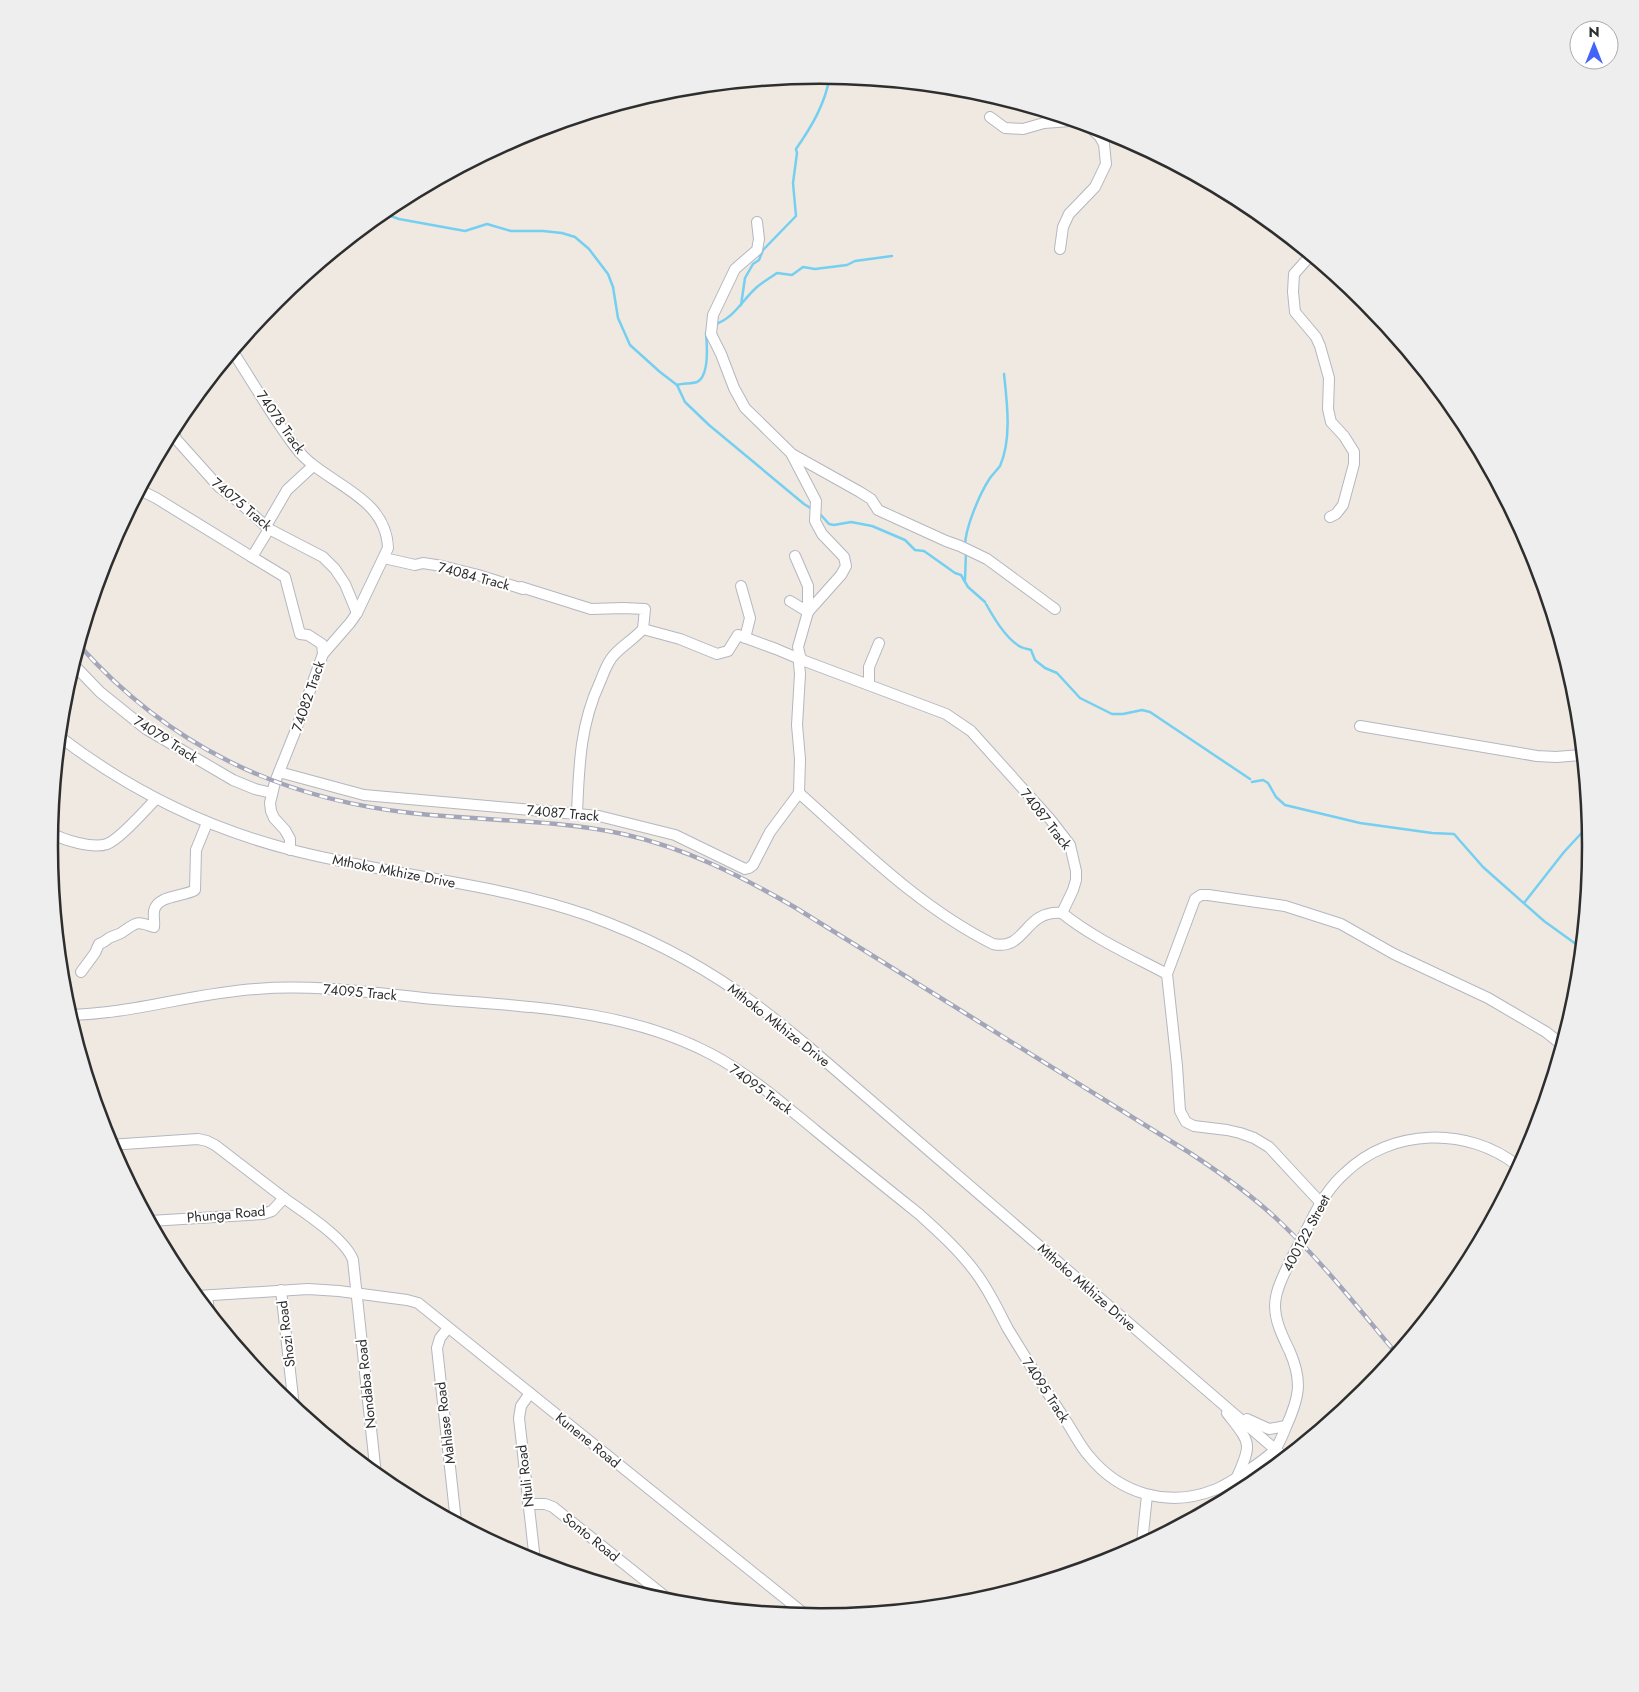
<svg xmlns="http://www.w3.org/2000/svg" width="1639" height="1692" font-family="Jost,sans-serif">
<rect width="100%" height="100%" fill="#efe9e1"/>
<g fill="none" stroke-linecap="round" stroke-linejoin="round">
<g stroke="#75cff0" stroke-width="2.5">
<path d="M382,213L399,219L465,231L487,224L511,231H543L562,233L575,237L589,249L608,274L613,287L618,318L630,345L660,372L677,385L685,402L709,425L804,504L812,509"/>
<path d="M741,305L745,278L753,264L759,260L763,250L796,216L793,183L797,153L796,149C812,126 825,104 830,76"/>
<path d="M716,324C735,317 743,299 757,287C763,282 770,278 777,273L792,275L803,267L815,269L847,265L855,261L892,256"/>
<path d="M677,385C683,383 691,384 697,382C710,376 707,344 706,333L708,330"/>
<path d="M820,514L829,524L834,525L851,522L872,526L905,540L915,550L924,551L955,573L961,575L968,587L985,602"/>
<path d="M965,546C965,528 980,493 990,478C993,474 997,470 1000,466C1012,439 1007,402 1004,374"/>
<path d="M965,580L966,551"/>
<path d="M986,604C994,618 1005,637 1019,646C1022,648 1027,649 1031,650L1035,660L1045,668L1057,673L1080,698L1112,714H1123L1142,710L1150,712L1250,779"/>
<path d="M1252,782L1263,780L1268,783L1276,797L1285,805L1360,823L1432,833L1454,834L1483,867L1544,921L1580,947"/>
<path d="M1524,903L1564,852L1588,826"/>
</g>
<defs>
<g id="minor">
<path d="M990,117L1005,128L1023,129L1044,123L1070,121"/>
<path d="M757,222L759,239L757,250L735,269L713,315L711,334L721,354L734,388L745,408L792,454L860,492L871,499L878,510L946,541L960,546L987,559L1055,609"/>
<path d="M1060,249L1063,227L1069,214L1095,187L1106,164L1104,144L1100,137L1089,126"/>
<path d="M1310,256L1294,274L1293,292L1295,312L1316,337L1320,346L1329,378L1328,409L1331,422L1344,436L1354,452V464L1343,505L1336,514L1330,517"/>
<path d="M233,352C254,384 273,418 296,448C323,484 386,494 388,548L357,613L350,623L323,654L295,732L275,782L270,803L271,811L274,818L285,830L290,839V850"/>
<path d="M173,428L176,439L219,487L239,502L269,529L323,557L335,569L345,584L357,613"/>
<path d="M792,455L816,501L815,521L822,534L844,557L846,566L841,575L808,612L798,647L800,656L802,660"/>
<path d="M140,490L156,498L252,557"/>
<path d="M266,526L287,490L313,466"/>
<path d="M269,529L252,557L285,577L300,634L308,635L322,644L323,654"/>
<path d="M795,556L808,586V612"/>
<path d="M384,558L415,565L423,563L442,566L478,575L523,589L521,587L591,609L623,608L645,609L643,629L680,639L717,654L728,651L738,635L776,649L802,660"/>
<path d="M741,586L750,618L745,638"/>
<path d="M790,601L808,612"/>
<path d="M802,660L946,714L971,731L1050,819L1070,845L1076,871V880L1073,890L1062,913C1023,910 1027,951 993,944C919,907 861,848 799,793L800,759L797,725L800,674L799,663Z"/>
<path d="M73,664L100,692L146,729L233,780L255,789L272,793"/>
<path d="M869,684V667L879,643"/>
<path d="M1360,726L1537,756L1556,757L1581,755"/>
<path d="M60,737C128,789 204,827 288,849C387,875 491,882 587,915C640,934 692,960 738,992C764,1009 787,1029 810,1048L1284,1457"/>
<path d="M279,772L364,795L599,816L675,835L745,869L749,868L753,865L770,832L799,793"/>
<path d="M577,813C579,766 580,725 600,682C604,673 607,662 614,655C623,645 634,639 643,629"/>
<path d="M50,832C62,840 93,849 107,844C120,839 145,810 156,799"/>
<path d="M1062,913C1093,938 1131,955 1167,974"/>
<path d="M81,972L95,953L99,944C105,942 105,941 109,938C113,936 117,935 121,933C137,923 134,920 154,927C155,922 153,917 154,911C157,895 183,897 195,890L196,850L207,823"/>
<path d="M69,1015C132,1014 193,993 256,989C315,984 375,993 434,999C528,1007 626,1009 711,1054C749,1074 782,1103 815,1130C849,1158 884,1186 919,1214C939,1232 960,1251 976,1273C989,1290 998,1310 1008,1329C1027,1360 1046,1391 1066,1421C1074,1433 1080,1446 1089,1456C1120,1494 1168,1508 1214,1490C1227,1485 1269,1458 1276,1448C1280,1442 1283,1434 1286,1427C1299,1398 1303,1382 1290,1352C1283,1337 1275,1322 1275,1306C1275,1291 1283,1277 1289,1263"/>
<path d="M109,1145L198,1139L207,1141L215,1145L284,1198L272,1211L263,1214L150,1221"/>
<path d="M284,1198C303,1212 345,1238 353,1260L376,1475"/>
<path d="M1320,1202L1269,1147L1254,1138L1240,1133L1227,1130L1194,1126L1186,1122L1180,1111L1177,1066L1167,974L1195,899L1201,895H1208L1285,906L1341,924L1394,954L1488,998L1546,1032L1561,1044"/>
<path d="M1310,1223C1319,1204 1329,1187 1345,1173C1391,1128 1468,1126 1518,1166"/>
<path d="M281,1290L294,1407"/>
<path d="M197,1296L308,1289L339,1291L407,1300L418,1303L807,1616"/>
<path d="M207,1296L209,1311"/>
<path d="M448,1328L440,1338L437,1348L456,1522"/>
<path d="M530,1393L521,1406L519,1418L535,1561"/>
<path d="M1227,1413C1250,1443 1253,1442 1237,1477"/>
<path d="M1247,1419L1269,1429L1286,1426"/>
<path d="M1248,1476L1259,1470L1271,1468"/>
<path d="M528,1504H545L553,1507L672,1602"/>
<path d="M1142,1543L1147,1495"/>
</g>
</defs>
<use href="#minor" stroke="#b4b7c1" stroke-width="12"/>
<use href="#minor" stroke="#fff" stroke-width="10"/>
<defs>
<path id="rail" d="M79,645C169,746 278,798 411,813C482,821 553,819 623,834C686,848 741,876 796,908L1190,1153C1222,1174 1253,1196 1281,1223C1323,1263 1359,1309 1396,1353"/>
</defs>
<use href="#rail" stroke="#a3a6b8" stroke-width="4.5"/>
<use href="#rail" stroke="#fff" stroke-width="2.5" stroke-dasharray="8" stroke-linecap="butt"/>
<defs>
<path id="minor-bridge" d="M1289,1263L1310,1223"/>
</defs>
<use href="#minor-bridge" stroke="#b4b7c1" stroke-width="12" stroke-linecap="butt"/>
<use href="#minor-bridge" stroke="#fff" stroke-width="10"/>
</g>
<g text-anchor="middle" stroke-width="4" stroke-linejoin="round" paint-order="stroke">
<g font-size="14" fill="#2e2e2e" stroke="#fff">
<text transform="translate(281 422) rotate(55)" y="5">74078 Track</text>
<text transform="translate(242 504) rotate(40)" y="5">74075 Track</text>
<text transform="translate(474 576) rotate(15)" y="5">74084 Track</text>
<text transform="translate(308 696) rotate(-71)" y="5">74082 Track</text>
<text transform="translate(166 739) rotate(33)" y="5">74079 Track</text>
<text transform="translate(563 813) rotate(5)" y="5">74087 Track</text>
<text transform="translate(1046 819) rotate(52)" y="5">74087 Track</text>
<text transform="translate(394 871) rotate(11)" y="5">Mthoko Mkhize Drive</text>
<text transform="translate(360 992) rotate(5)" y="5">74095 Track</text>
<text transform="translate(779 1025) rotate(38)" y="5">Mthoko Mkhize Drive</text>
<text transform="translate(761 1089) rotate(36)" y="5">74095 Track</text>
<text transform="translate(226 1214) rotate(-5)" y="5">Phunga Road</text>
<text transform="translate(1306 1233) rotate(-62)" y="5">400122 Street</text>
<text transform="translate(1087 1287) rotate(41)" y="5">Mthoko Mkhize Drive</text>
<text transform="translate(286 1334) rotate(-97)" y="5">Shozi Road</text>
<text transform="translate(366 1384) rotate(-96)" y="5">Nondaba Road</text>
<text transform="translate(1046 1390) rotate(57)" y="5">74095 Track</text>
<text transform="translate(445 1423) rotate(-97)" y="5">Mahlase Road</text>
<text transform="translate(588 1440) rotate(39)" y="5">Kunene Road</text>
<text transform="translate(525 1476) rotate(-97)" y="5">Ntuli Road</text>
<text transform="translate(591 1537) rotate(39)" y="5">Sonto Road</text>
</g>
</g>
<path d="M0 0H1639V1692H0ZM58 846a762 762 0 1 1 1524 0a762 762 0 1 1-1524 0Z" fill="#eee" fill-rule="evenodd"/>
<path fill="none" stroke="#2e2e2e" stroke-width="2.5" d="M58 846a762 762 0 1 1 1524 0a762 762 0 1 1-1524 0Z"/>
<g transform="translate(1594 45)"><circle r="24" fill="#ffffff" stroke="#ababab"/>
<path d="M0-4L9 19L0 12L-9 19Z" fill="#4264fb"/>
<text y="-8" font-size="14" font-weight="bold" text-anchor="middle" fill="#2e2e2e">N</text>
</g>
</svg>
